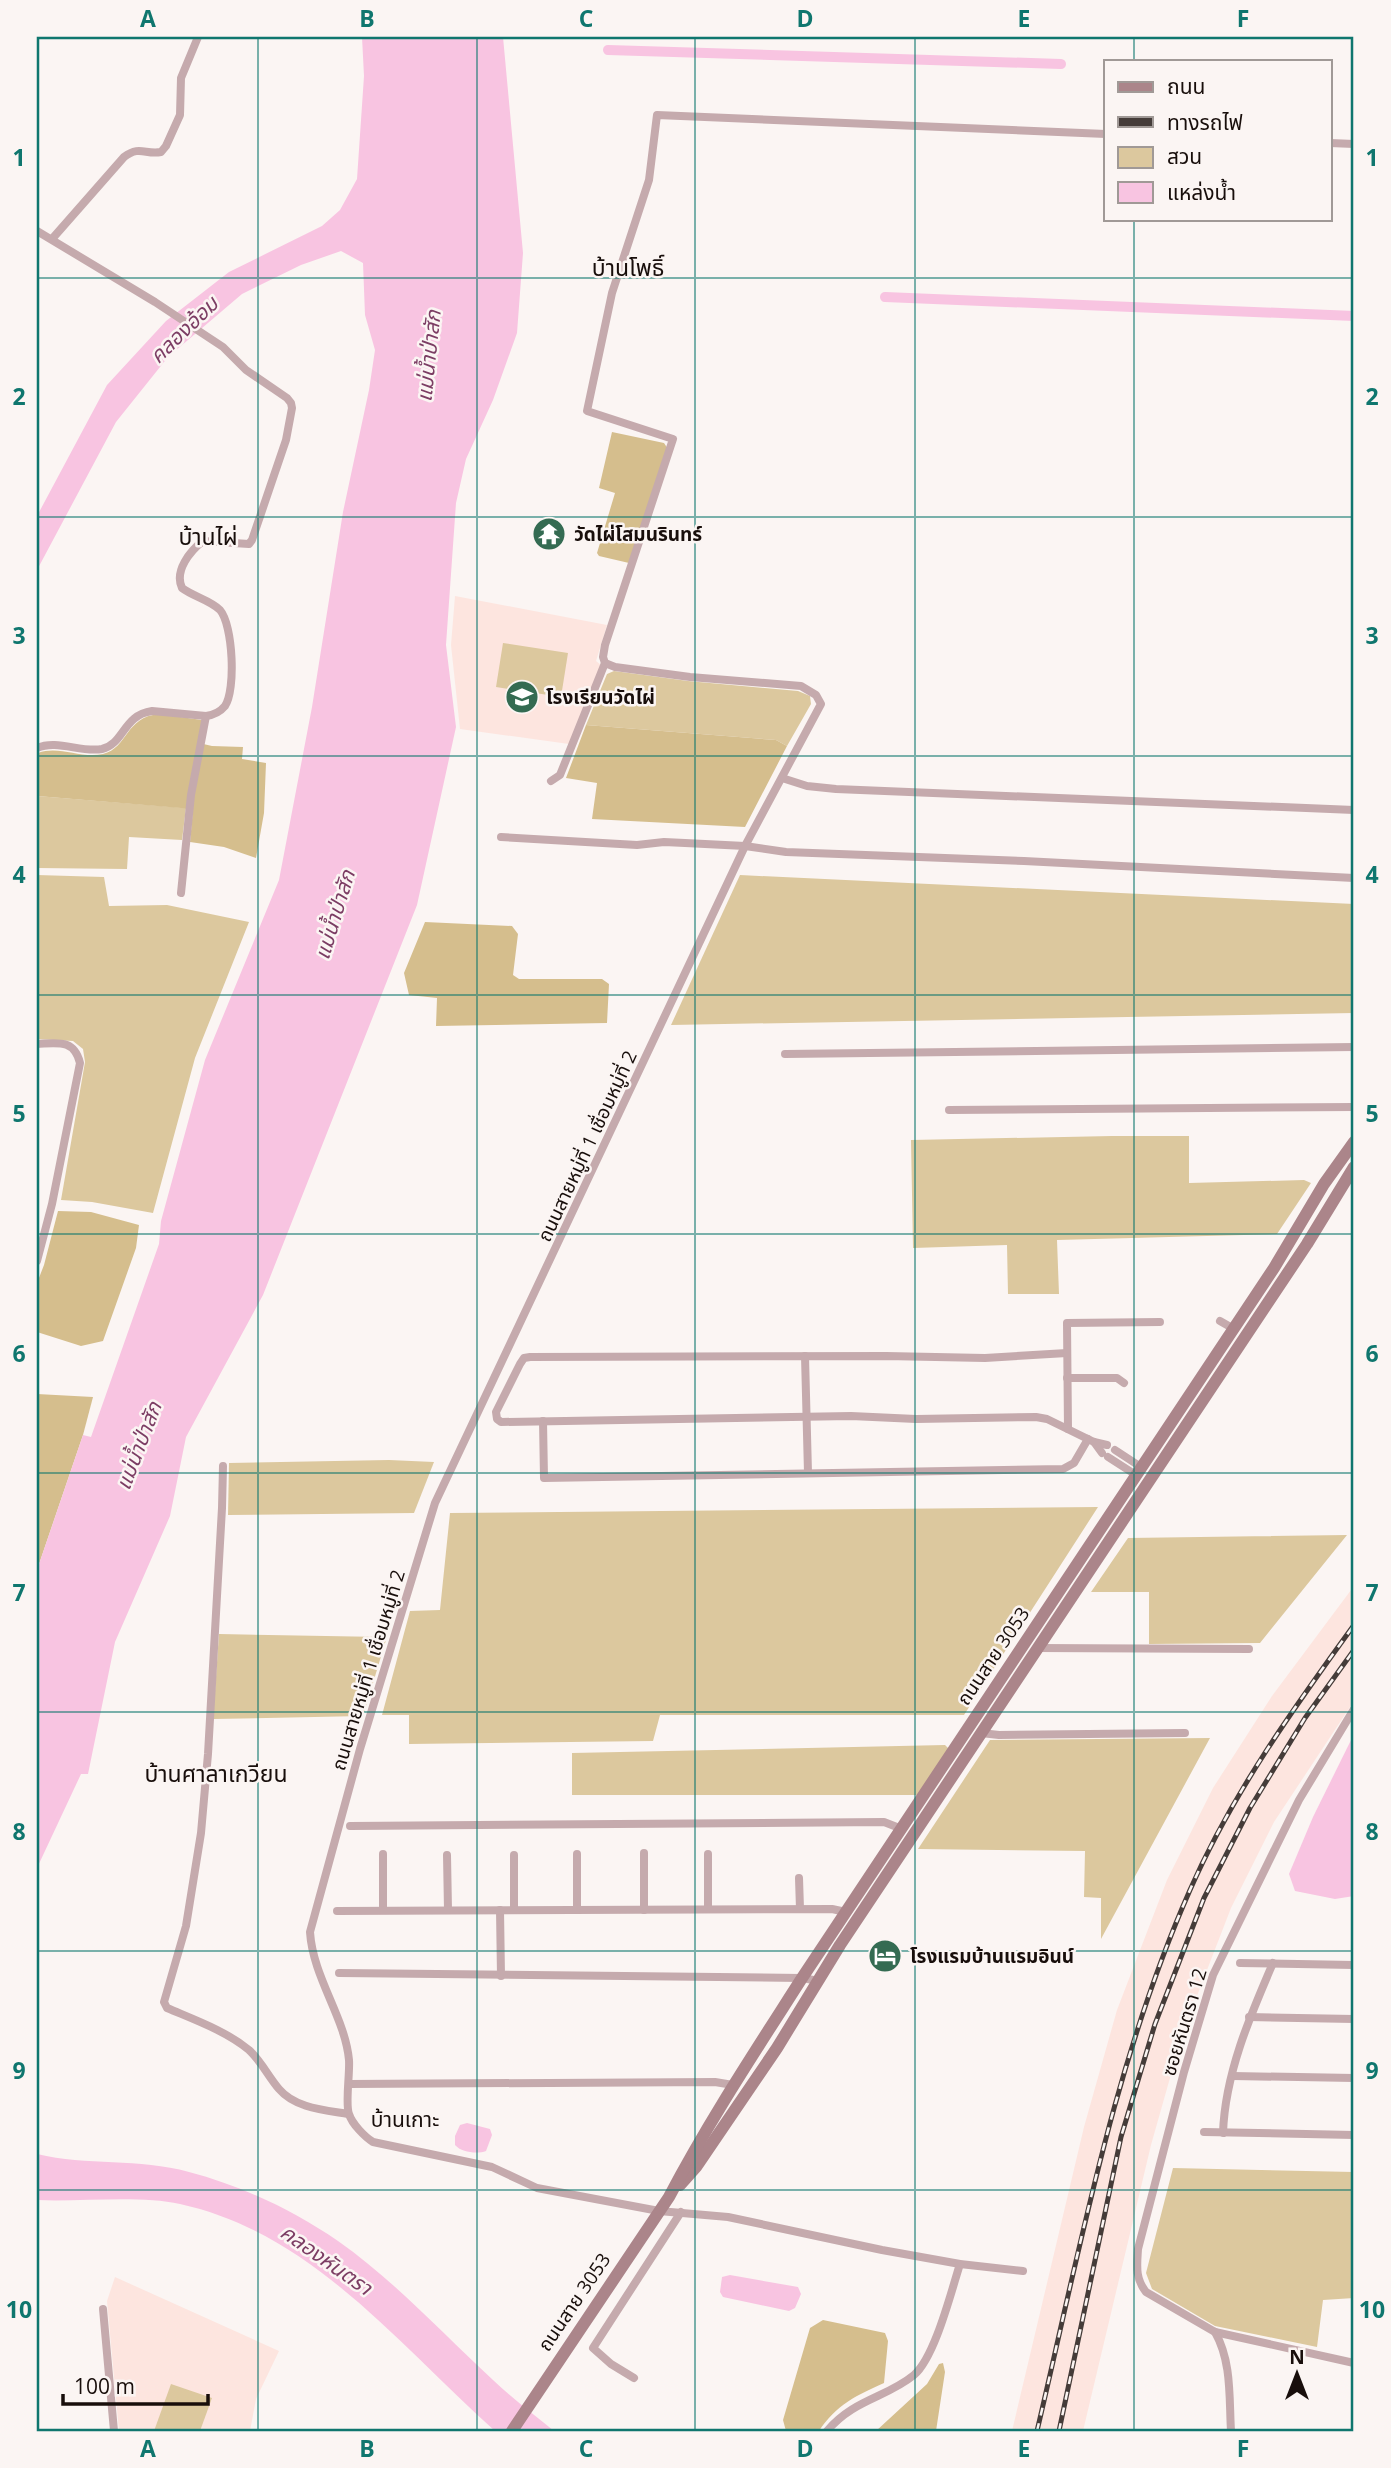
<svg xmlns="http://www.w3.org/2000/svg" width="1391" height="2468" font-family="'Open Sans','Noto Sans Thai',sans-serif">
<rect width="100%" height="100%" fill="#fbf5f3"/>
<g fill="#fde5df">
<path d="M455,596L607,625L596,661L601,665L569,744L460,729L451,645Z"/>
<path d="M1354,1586V1701L1274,1822L1231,1908L1183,2032L1151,2145L1083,2431H1012L1084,2127L1117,2010L1167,1880L1213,1788L1272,1696Z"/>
<path d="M115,2277L279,2351L256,2399L250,2431H119L107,2301Z"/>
</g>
<g fill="#dcc89e">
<path d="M503,643L568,653L561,697L496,687Z"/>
<path d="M614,671L688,681L798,691L810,696L811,704L787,746L776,740L586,725L607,674Z"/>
<path d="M37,796L186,808L182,840L129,837L127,869L37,868Z"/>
<path d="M37,875L104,877L109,906L167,905L249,922L195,1058L153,1213L92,1202L61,1200L85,1062L83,1049L73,1041L37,1039Z"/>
<path d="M740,875L1354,904V1013L671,1025Z"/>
<path d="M1112,1136H1189V1183L1304,1180L1311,1183L1277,1234L1057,1240L1059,1294H1008L1007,1245L913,1248L911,1140Z"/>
<path d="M389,1460L434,1462L414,1513L228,1515L229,1463Z"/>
<path d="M1098,1507L964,1715H660L653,1741L409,1744V1715H382L410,1611L440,1610L450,1513Z"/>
<path d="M1347,1535L1260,1643L1149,1644V1592H1091L1128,1538Z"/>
<path d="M219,1634L383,1637L386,1640L363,1716L213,1719Z"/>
<path d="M1210,1738L1101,1939V1898L1084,1897L1085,1851L918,1849L990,1740Z"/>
<path d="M945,1745L949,1749L918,1795H572V1753Z"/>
<path d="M1173,2168L1354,2172V2298L1323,2300L1317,2347L1215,2326L1152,2289L1146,2273Z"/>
<path d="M171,2384L212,2398L200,2431H154Z"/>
</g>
<g fill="#d5be8d">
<path d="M612,432L664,443L668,449L629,563L599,556L597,553L615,493L599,488Z"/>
<path d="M159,714L202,720L199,743L212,746L243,747L242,759L266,763L264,813L256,858L224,847L190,842L193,809L37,796L38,753C59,745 81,759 103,754C128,748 125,717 159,714Z"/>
<path d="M586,725L776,740L787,746L745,827L592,819L597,783L566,778Z"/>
<path d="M425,922L512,926L518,934L513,975L519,979H602L609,984L607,1023L436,1026L437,998L409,995L404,973Z"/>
<path d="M58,1211L91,1212L139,1225L136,1248L103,1341L81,1346L37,1332V1283L44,1265Z"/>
<path d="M37,1394L93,1397L83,1435L37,1570Z"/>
<path d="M823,2320L885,2333L888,2341L884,2383C857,2395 836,2405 819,2431H786L783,2420L810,2328Z"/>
<path d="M943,2363L945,2372L936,2431H876L927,2384L939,2364Z"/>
</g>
<g fill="#f8c4e1">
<path d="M362,37H503L523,253L517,333L493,400L466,459L456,503L446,645L456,727L417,905L263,1295L186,1437L170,1516L115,1642L88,1774H81L37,1868V1570L83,1435L91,1437L159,1244L161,1221L205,1060L279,880L312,707L343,512L369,390L375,350L365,315L363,263L341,251L301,265L242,294L168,357L116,422L37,570V516L107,385L166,321L229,272L322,226L340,210L357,179L364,76Z"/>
<path d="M1354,1734V1896L1335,1899L1295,1891L1289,1874L1313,1817Z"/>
<path d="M467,2123L490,2129L492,2135L486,2151C478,2154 462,2153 455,2145V2136L460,2125Z"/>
<path d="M37,2154C87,2166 139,2158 189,2172C242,2186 293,2210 338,2241C395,2281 442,2333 493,2380C512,2398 533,2414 554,2431H495C399,2345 312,2233 180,2204C140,2195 80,2202 37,2200Z"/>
<path d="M730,2275L798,2287L801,2294L795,2308L789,2311L723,2297L720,2292L722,2277Z"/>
</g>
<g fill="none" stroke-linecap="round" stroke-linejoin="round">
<g stroke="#f8c4e1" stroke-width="10">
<path d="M608,50L1061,64"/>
<path d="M885,297L1354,316"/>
</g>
<g stroke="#c5aaad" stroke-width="8">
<path d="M1330,143L1354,144"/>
<path d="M37,231L155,302L223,347L246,370L287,398L291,403L292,408L286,440L252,540L249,544L203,541C190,551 174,571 182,588C194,597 210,600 220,610C233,625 236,690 225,706C220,712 214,715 206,716L152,711C123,715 124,744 102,749C81,753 57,739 37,748"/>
<path d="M52,239L124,157C140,145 145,155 161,152L166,146L180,115L181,78L198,37"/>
<path d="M782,778L807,786L836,789L1354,810"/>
<path d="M551,781L560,775L605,663"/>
<path d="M501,837L637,845L664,842L685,843L745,846L786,852L1024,861L1354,878"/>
<path d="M181,893L191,795L206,716"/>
<path d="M37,1044C58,1043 74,1039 80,1063L52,1204L37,1261"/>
<path d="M785,1054L1354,1047"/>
<path d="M949,1110L1354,1107"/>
<path d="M1220,1321L1234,1329"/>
<path d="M1067,1353L985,1358L886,1356L530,1357L524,1358L520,1364L496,1412L497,1419L501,1422L851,1416L916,1419L1036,1417L1047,1419L1094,1442L1107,1445"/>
<path d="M805,1356L808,1473"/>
<path d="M1067,1378H1117L1124,1383"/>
<path d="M543,1421L544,1478L1063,1469L1074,1463L1088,1439"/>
<path d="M1068,1429L1067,1323L1160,1322"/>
<path d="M1094,1442L1102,1453"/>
<path d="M1115,1450L1141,1467"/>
<path d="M1108,1457L1136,1475"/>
<path d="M223,1466L222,1508L208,1754L201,1833L186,1926L164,2002L167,2008C195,2020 226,2031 249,2050C261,2061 268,2076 279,2089C295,2108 324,2110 348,2114"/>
<path d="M1037,1648L1249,1649"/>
<path d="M1354,1709L1299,1800L1213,1975L1184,2072L1138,2249C1137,2266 1135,2278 1146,2292L1215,2332L1354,2363"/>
<path d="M981,1733L999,1735L1185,1733"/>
<path d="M350,1826L884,1822L902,1829"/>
<path d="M644,1853V1910"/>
<path d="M383,1854V1910"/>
<path d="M708,1854V1909"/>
<path d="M447,1855L448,1910"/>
<path d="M514,1855V1910"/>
<path d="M799,1878L800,1909"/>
<path d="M500,1910L501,1976"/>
<path d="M577,1910V1854"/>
<path d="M337,1911L832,1909L846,1912"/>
<path d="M1240,1963L1354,1965"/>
<path d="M339,1973L802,1978L819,1981"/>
<path d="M1249,2017L1354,2019"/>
<path d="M1233,2076L1354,2078"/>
<path d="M349,2084L715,2082L733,2085"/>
<path d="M1204,2132L1354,2135"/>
<path d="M1223,2133C1225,2074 1250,2016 1273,1963"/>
<path d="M1023,2271L960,2264L882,2250L728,2217L659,2211L537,2188L492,2167L373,2142C365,2137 352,2124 349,2114C345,2104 350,2074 349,2060C345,2017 313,1978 310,1932L360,1749L435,1503L745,846L821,704L816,695L801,686L690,677L615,667L605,663L603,657L605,645L673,439L587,411L612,293L649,180L657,115L1106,134"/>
<path d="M103,2309L114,2431"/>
<path d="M1215,2332C1232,2362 1229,2398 1231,2431"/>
<path d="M634,2378L611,2364L593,2348L681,2212"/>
<path d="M827,2431C854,2399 886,2398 914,2375C935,2357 951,2292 960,2264"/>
</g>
<g stroke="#ab858a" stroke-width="12">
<path d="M680,2185L696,2167L777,2048L840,1945L1307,1244L1354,1167"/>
<path d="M512,2431L669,2197C709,2121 756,2050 802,1978L1274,1268L1324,1184L1354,1142"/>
</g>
<defs>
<g id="rail">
<path d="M1037,2431C1080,2249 1114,2062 1190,1890C1232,1794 1293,1709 1354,1625"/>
<path d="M1059,2431L1121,2137L1155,2024L1204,1898L1250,1808L1305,1718L1354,1650"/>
</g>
</defs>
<use href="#rail" stroke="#453c39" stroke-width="5"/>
<use href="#rail" stroke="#fbf5f3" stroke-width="2.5" stroke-dasharray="8" stroke-linecap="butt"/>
</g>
<path fill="none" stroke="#0f766e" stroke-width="2" stroke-opacity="0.55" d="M258,37V2431M477,37V2431M695,37V2431M915,37V2431M1134,37V61M1134,219V2431M37,278H1354M37,517H1354M37,756H1354M37,995H1354M37,1234H1354M37,1473H1354M37,1712H1354M37,1951H1354M37,2190H1354"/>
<defs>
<symbol id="temple-disc" viewBox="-11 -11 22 22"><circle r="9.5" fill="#346b52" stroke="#fbf5f3"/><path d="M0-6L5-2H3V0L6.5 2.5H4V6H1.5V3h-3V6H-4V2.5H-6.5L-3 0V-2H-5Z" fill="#fff"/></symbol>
<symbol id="school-disc" viewBox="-11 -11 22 22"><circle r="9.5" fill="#346b52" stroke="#fbf5f3"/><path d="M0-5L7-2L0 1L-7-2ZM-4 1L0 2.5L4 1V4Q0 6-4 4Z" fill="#fff"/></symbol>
<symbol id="hotel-disc" viewBox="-11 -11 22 22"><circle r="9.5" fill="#346b52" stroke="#fbf5f3"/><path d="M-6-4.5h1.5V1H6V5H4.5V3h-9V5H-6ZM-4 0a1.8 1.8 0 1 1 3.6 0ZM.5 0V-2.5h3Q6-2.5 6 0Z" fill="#fff"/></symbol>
</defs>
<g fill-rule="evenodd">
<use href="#temple-disc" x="530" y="515" width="38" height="38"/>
<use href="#school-disc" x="503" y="678" width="38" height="38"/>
<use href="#hotel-disc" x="866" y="1937" width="38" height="38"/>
</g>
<g text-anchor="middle" stroke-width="5" stroke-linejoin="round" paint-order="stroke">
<g font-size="19" font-weight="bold" fill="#180e0b" stroke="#fbf5f3" text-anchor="start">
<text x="574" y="541">วัดไผ่โสมนรินทร์</text>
<text x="546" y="704">โรงเรียนวัดไผ่</text>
<text x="910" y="1963">โรงแรมบ้านแรมอินน์</text>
</g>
<g font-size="19" fill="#180e0b" stroke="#fbf5f3">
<text transform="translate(587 1146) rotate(-65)" y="7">ถนนสายหมู่ที่ 1 เชื่อมหมู่ที่ 2</text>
<text transform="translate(993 1656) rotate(-56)" y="7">ถนนสาย 3053</text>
<text transform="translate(368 1670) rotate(-73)" y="7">ถนนสายหมู่ที่ 1 เชื่อมหมู่ที่ 2</text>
<text transform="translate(1184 2022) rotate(-73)" y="7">ซอยหันตรา 12</text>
<text transform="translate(574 2302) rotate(-56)" y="7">ถนนสาย 3053</text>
</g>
<g font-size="21" font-style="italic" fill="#7c3d64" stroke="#fbf5f3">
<text transform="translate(184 330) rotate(-44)" y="7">คลองอ้อม</text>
<text transform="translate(429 356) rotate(-84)" y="7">แม่น้ำป่าสัก</text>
<text transform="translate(335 915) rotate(-73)" y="7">แม่น้ำป่าสัก</text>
<text transform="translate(139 1446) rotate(-69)" y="7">แม่น้ำป่าสัก</text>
<text transform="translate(326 2260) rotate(35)" y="7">คลองหันตรา</text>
</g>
<g font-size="21" fill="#180e0b" stroke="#fbf5f3">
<text x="405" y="2127">บ้านเกาะ</text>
</g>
<g font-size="23" fill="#180e0b" stroke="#fbf5f3">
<text x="628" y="276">บ้านโพธิ์</text>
<text x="208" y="545">บ้านไผ่</text>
<text x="216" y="1782">บ้านศาลาเกวียน</text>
</g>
</g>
<rect width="1391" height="2468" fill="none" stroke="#fbf5f3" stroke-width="77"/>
<rect x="1104" y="60" width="228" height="161" fill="#fbf5f3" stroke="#a09996" stroke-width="2"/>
<rect x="1118" y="82" width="35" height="10" fill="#ab858a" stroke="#a09996" stroke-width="2"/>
<text x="1167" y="94" font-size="21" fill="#180e0b">ถนน</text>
<rect x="1118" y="117" width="35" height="10" fill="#453c39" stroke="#a09996" stroke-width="2"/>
<text x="1167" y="130" font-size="21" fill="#180e0b">ทางรถไฟ</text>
<rect x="1118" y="147" width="35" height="21" fill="#dcc89e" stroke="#a09996" stroke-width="2"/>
<text x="1167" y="164" font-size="21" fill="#180e0b">สวน</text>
<rect x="1118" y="182" width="35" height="21" fill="#f8c4e1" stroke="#a09996" stroke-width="2"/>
<text x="1167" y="200" font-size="21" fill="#180e0b">แหล่งน้ำ</text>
<g transform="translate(1297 2374)" stroke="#fbf5f3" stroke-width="5" paint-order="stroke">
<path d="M0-5L12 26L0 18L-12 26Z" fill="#180e0b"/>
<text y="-10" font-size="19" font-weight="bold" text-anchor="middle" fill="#180e0b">N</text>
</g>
<path d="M63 2394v10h145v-10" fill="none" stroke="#180e0b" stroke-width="3.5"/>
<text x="74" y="2394" font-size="21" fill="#180e0b" stroke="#fbf5f3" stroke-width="5" paint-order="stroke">100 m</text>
<rect x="38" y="38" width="1314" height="2392" fill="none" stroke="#0f766e" stroke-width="2.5"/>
<g font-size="23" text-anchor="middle" font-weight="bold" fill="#0f766e">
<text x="148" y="27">A</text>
<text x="367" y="27">B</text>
<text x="586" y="27">C</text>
<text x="805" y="27">D</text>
<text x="1024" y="27">E</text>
<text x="1243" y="27">F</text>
<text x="19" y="166">1</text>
<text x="1372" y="166">1</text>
<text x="19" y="405">2</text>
<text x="1372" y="405">2</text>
<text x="19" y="644">3</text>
<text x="1372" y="644">3</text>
<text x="19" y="883">4</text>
<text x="1372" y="883">4</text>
<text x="19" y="1122">5</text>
<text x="1372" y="1122">5</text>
<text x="19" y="1362">6</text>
<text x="1372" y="1362">6</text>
<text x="19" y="1601">7</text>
<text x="1372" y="1601">7</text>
<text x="19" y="1840">8</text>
<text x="1372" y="1840">8</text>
<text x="19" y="2079">9</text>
<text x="1372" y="2079">9</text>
<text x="19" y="2318">10</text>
<text x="1372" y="2318">10</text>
<text x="148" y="2457">A</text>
<text x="367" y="2457">B</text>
<text x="586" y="2457">C</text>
<text x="805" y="2457">D</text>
<text x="1024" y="2457">E</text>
<text x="1243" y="2457">F</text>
</g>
</svg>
